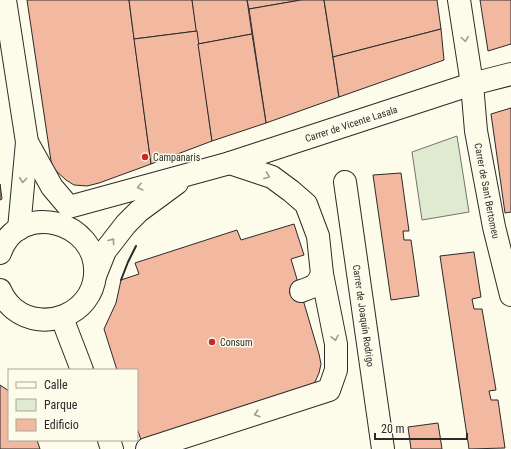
<svg xmlns="http://www.w3.org/2000/svg" width="511" height="449" font-family="'Roboto Condensed',sans-serif">
<rect width="100%" height="100%" fill="#fdfbea"/>
<path fill="#deebd1" stroke="#74746e" d="M457,136L469,212L422,220L412,152Z"/>
<g fill="#f2b8a0" stroke="#2b2b2b">
<path d="M27,0H129L151,164L99,183L87,186L74,185L66,180L54,169L51,161Z"/>
<path d="M129,0H192L197,31L134,39Z"/>
<path d="M192,0H247L252,34L198,44Z"/>
<path d="M247,0H301L249,9Z"/>
<path d="M301,0H324L339,97L266,123L249,9Z"/>
<path d="M324,0H437L441,29L333,57Z"/>
<path d="M480,0H511V44L488,51Z"/>
<path d="M441,29L444,60L339,97L333,57Z"/>
<path d="M197,31L212,141L151,164L134,39Z"/>
<path d="M252,34L266,123L212,141L198,44Z"/>
<path d="M511,108V212L505,213L491,114Z"/>
<path d="M401,173L409,231H403L404,240H411L419,296L391,300L373,175Z"/>
<path d="M0,184L2,199L0,200Z"/>
<path d="M294,224L304,255L291,259L319,354L321,364L319,373L315,382L309,387L141,440L137,428V370H117L104,329L116,303L121,280L139,274L135,263L237,230L241,240Z"/>
<path d="M474,252L481,297L472,299L474,309H482L496,390L489,391L491,400H498L505,448L469,449L440,256Z"/>
<path d="M0,385L9,391V440H37L40,449H0Z"/>
<path d="M438,423L442,449H411L408,427Z"/>
</g>
<g fill="none" stroke-linecap="round" stroke-linejoin="round">
<defs>
<g id="minor">
<path d="M5,0L27,142L19,229"/>
<path id="s1" d="M459,0L472,84L476,131L494,227L511,295"/>
<path id="s2" d="M27,142L52,187L69,207L230,163L472,84L511,74"/>
<path id="s3" d="M345,182L383,449"/>
<path d="M0,253C18,200 99,220 95,275C92,314 44,333 14,309C8,304 3,297 0,290"/>
<path d="M95,276L105,251L126,224L139,211L177,183"/>
<path d="M301,291C313,287 317,286 322,274"/>
<path d="M62,318L82,370"/>
<path d="M109,440L112,449"/>
<path d="M147,449L329,390L336,370V344L322,274L318,236L306,204L291,191L272,177L230,163"/>
</g>
</defs>
<use href="#minor" stroke="#2b2b2b" stroke-width="24"/>
<use href="#minor" stroke="#fdfbea" stroke-width="22"/>
<path stroke="#2b2b2b" stroke-width="2" d="M121,280L128,262L136,246"/>
</g>
<defs><path id="oneway-chevron" d="M-2-3.5L2.5 0L-2 3.5" fill="none" stroke-width="1.6" stroke-linecap="round" stroke-linejoin="round"/></defs>
<g stroke="#9e9d94">
<use href="#oneway-chevron" transform="translate(465 39) rotate(82)"/>
<use href="#oneway-chevron" transform="translate(267 176) rotate(21)"/>
<use href="#oneway-chevron" transform="translate(23 180) rotate(95)"/>
<use href="#oneway-chevron" transform="translate(140 187) rotate(166)"/>
<use href="#oneway-chevron" transform="translate(112 241) rotate(-52)"/>
<use href="#oneway-chevron" transform="translate(335 338) rotate(78)"/>
<use href="#oneway-chevron" transform="translate(257 414) rotate(162)"/>
</g>
<g fill="#c62828" stroke="#fdfbea" stroke-width="1.5">
<circle cx="145" cy="157" r="4"/>
<circle cx="212" cy="342" r="4"/>
</g>
<g text-anchor="middle" stroke-width="3" stroke-linejoin="round" paint-order="stroke">
<g font-size="10" fill="#2b2b2b" stroke="#fdfbea">
<text dy="4" stroke="none"><textPath href="#s2" startOffset="372">Carrer de Vicente Lasala</textPath></text>
<text dy="4" stroke="none"><textPath href="#s1" startOffset="193">Carrer de Sant Bertomeu</textPath></text>
<text dy="4" stroke="none"><textPath href="#s3" startOffset="135">Carrer de Joaquín Rodrigo</textPath></text>
</g>
<g font-size="10" fill="#2b2b2b" stroke="#fdfbea" text-anchor="start">
<text x="153" y="161">Campanaris</text>
<text x="220" y="346">Consum</text>
</g>
</g>
<rect x="8" y="369" width="130" height="72" fill="#fdfbea" stroke="#a9a89e"/>
<rect x="16" y="382" width="20" height="6" fill="#fdfbea" stroke="#a9a89e"/>
<text x="44" y="389" font-size="12" fill="#2b2b2b">Calle</text>
<rect x="16" y="399" width="20" height="12" fill="#deebd1" stroke="#a9a89e"/>
<text x="44" y="409" font-size="12" fill="#2b2b2b">Parque</text>
<rect x="16" y="419" width="20" height="12" fill="#f2b8a0" stroke="#a9a89e"/>
<text x="44" y="429" font-size="12" fill="#2b2b2b">Edificio</text>
<path d="M375 433v6h92v-6" fill="none" stroke="#2b2b2b" stroke-width="2"/>
<text x="381" y="433" font-size="12" fill="#2b2b2b" stroke="#fdfbea" stroke-width="3" paint-order="stroke">20 m</text>
</svg>
